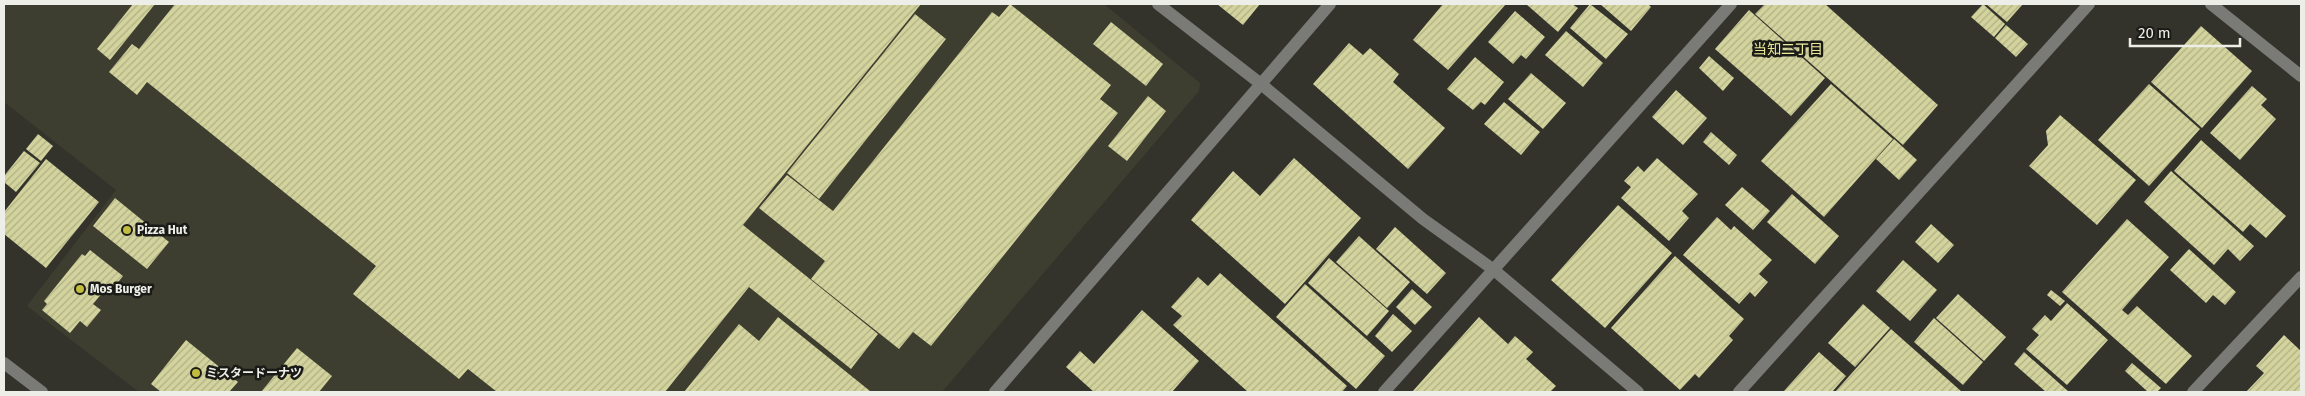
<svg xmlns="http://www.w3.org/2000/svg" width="2305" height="396" font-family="'Fira Sans','Noto Sans JP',sans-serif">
<defs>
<pattern id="building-hatch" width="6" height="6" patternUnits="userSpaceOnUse" patternTransform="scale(1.25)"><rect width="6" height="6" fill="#d3d39d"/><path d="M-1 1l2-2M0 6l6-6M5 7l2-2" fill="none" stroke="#b0b087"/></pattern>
</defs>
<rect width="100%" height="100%" fill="#33332b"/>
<path fill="#3e3e30" d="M4,4H1104L1200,83L1199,91L942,392H139L27,306L116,190L4,102Z"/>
<g fill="url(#building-hatch)">
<path d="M133,4H155L110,60L97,49Z"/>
<path d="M175,4H921L743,225L878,334L851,369L749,287L665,392H497L468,369L459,379L353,294L376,266L147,82L137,95L109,72L132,44L139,49Z"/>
<path d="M1010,4L1111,85L1100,99L1118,113L931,346L913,332L899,349L811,279L825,261L759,208L787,175L833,211L992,12L999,17Z"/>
<path d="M1217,4H1260L1243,25Z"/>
<path d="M1443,4H1506L1448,70L1413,40Z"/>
<path d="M1526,4H1572L1578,8L1558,32Z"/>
<path d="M1590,4L1628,34L1606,59L1570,28Z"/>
<path d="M1600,4H1648L1651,7L1631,31Z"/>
<path d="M1765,4H1825L1938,105L1903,145L1755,14Z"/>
<path d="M1983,4L2005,24L1994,37L1971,17Z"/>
<path d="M1986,4H2023L2007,22Z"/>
<path d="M1749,10L1825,78L1791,116L1715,49Z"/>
<path d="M1515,11L1545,37L1526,59L1521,55L1513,64L1488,42Z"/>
<path d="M915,14L946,39L819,199L787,173Z"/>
<path d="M1111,22L1163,64L1146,86L1093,44Z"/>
<path d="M2006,25L2028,44L2016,57L1995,38Z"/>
<path d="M2201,26L2252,71L2202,128L2151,82Z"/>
<path d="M1566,31L1603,63L1583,87L1545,55Z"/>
<path d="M1349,43L1363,55L1370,48L1399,74L1393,82L1445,128L1408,169L1313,84Z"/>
<path d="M1709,56L1734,78L1723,91L1699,68Z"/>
<path d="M1475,57L1504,82L1485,105L1481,102L1473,110L1447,89Z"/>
<path d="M1531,73L1566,103L1543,129L1508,99Z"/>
<path d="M1831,84L1893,139L1824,217L1761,161Z"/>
<path d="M2149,84L2200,129L2149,186L2098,140Z"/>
<path d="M2252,86L2267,99L2261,105L2276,119L2240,160L2210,133Z"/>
<path d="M1676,90L1707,118L1683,145L1652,117Z"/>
<path d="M1148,96L1166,111L1127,161L1108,146Z"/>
<path d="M1504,102L1540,132L1521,155L1484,124Z"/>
<path d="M2060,115L2136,180L2097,225L2029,166L2048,145L2046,131Z"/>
<path d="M1711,132L1737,155L1729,165L1703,142Z"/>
<path d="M38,134L53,146L41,161L26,149Z"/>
<path d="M1894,139L1917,160L1899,180L1876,159Z"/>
<path d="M2201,140L2286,216L2266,238L2250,224L2243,232L2174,171Z"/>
<path d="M24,151L40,163L16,192L4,182V176Z"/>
<path d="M1294,158L1361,218L1285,304L1191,220L1233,171L1260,196Z"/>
<path d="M1657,158L1698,194L1682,211L1689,218L1669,241L1621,198L1631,187L1624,181L1638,166L1644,172Z"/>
<path d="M46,159L99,202L46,268L4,234V212Z"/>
<path d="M2171,171L2254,246L2240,261L2228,249L2214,265L2144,202Z"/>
<path d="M1742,187L1770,211L1753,230L1725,205Z"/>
<path d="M1792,194L1839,236L1815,264L1767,222Z"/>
<path d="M115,198L169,242L147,269L93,226Z"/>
<path d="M1618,205L1672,253L1605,328L1551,280Z"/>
<path d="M1717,217L1731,230L1734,226L1772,260L1759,274L1768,282L1755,297L1750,292L1739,304L1683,255Z"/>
<path d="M2127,219L2169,257L2122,310L2128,315L2137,306L2192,356L2166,384L2062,292Z"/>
<path d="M1931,224L1954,245L1938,263L1915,242Z"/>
<path d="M1395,227L1446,273L1427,294L1376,249Z"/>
<path d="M1359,236L1410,282L1387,308L1336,262Z"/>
<path d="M2189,249L2236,292L2225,305L2213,295L2206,303L2170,270Z"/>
<path d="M90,250L123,276L108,295L103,292L93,304L101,310L87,327L80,321L70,333L42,310L47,304L44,301L82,254L85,256Z"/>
<path d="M1675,256L1744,319L1729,336L1733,340L1699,378L1695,374L1680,390L1611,328Z"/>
<path d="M1329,258L1389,311L1367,336L1308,283Z"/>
<path d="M1903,260L1937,290L1910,321L1876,291Z"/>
<path d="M1220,273L1347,386L1342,392H1248L1173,325L1182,316L1171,307L1198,277L1208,286Z"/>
<path d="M1305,284L1385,356L1356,389L1276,317Z"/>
<path d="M1412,289L1432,307L1415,325L1396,307Z"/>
<path d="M2051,290L2065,301L2060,306L2047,295Z"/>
<path d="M1958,294L2006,337L1984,361L1936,318Z"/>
<path d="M2067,303L2108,340L2067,385L2026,349L2039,335L2032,329L2045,315L2051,321Z"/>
<path d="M1863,304L1890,328L1855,367L1828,343Z"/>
<path d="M1142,310L1199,361L1172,392H1094L1066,367L1080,351L1094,364Z"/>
<path d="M1393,314L1412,331L1392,352L1375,336Z"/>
<path d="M778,317L870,391L869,392H684L739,324L759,341Z"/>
<path d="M1479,317L1508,344L1515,336L1533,352L1526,359L1556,386L1550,392H1412Z"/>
<path d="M1934,318L1983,362L1963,385L1914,342Z"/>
<path d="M1891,329L1962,392H1835Z"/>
<path d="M2284,335L2301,351V392H2246L2264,373L2256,366Z"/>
<path d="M186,340L238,382L229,392H161L151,384Z"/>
<path d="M297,348L332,376L319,392H261Z"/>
<path d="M1819,352L1846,376L1832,392H1783Z"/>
<path d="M2024,352L2069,392H2046L2014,364Z"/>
<path d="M2132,363L2161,388L2157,392H2148L2125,371Z"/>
</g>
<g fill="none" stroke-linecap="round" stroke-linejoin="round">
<g stroke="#7a7a76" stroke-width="12">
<path d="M1158,4L1261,84L1423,219L1494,270L1638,392"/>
<path d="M2211,4L2301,76"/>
<path d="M4,363L42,392"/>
<path d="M995,392L1330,4"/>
<path d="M1384,392L1731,4"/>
<path d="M1739,392L2089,4"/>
<path d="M2193,392L2301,277"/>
</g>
</g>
<g fill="#c2bd3f" stroke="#1a1a17" stroke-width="2">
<circle cx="127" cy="230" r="5"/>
<circle cx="80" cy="289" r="5"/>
<circle cx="196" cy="373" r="5"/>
</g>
<g text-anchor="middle" stroke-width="5" stroke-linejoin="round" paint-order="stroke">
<g font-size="12" font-weight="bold" fill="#eeeee8" stroke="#1a1a17" text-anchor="start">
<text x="137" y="234">Pizza Hut</text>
<text x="90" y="293">Mos Burger</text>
<text x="206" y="377">ミスタードーナツ</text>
</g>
<g font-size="14" fill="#eae899" stroke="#1a1a17">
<text x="1788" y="54">当知二丁目</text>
</g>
</g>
<rect width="2305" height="396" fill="none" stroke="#eeeee8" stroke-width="10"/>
<path d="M2130 38v8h110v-8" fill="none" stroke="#eeeee8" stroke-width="2.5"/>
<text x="2138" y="38" font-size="15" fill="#eeeee8" stroke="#1a1a17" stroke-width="4" paint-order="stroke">20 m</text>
</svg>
